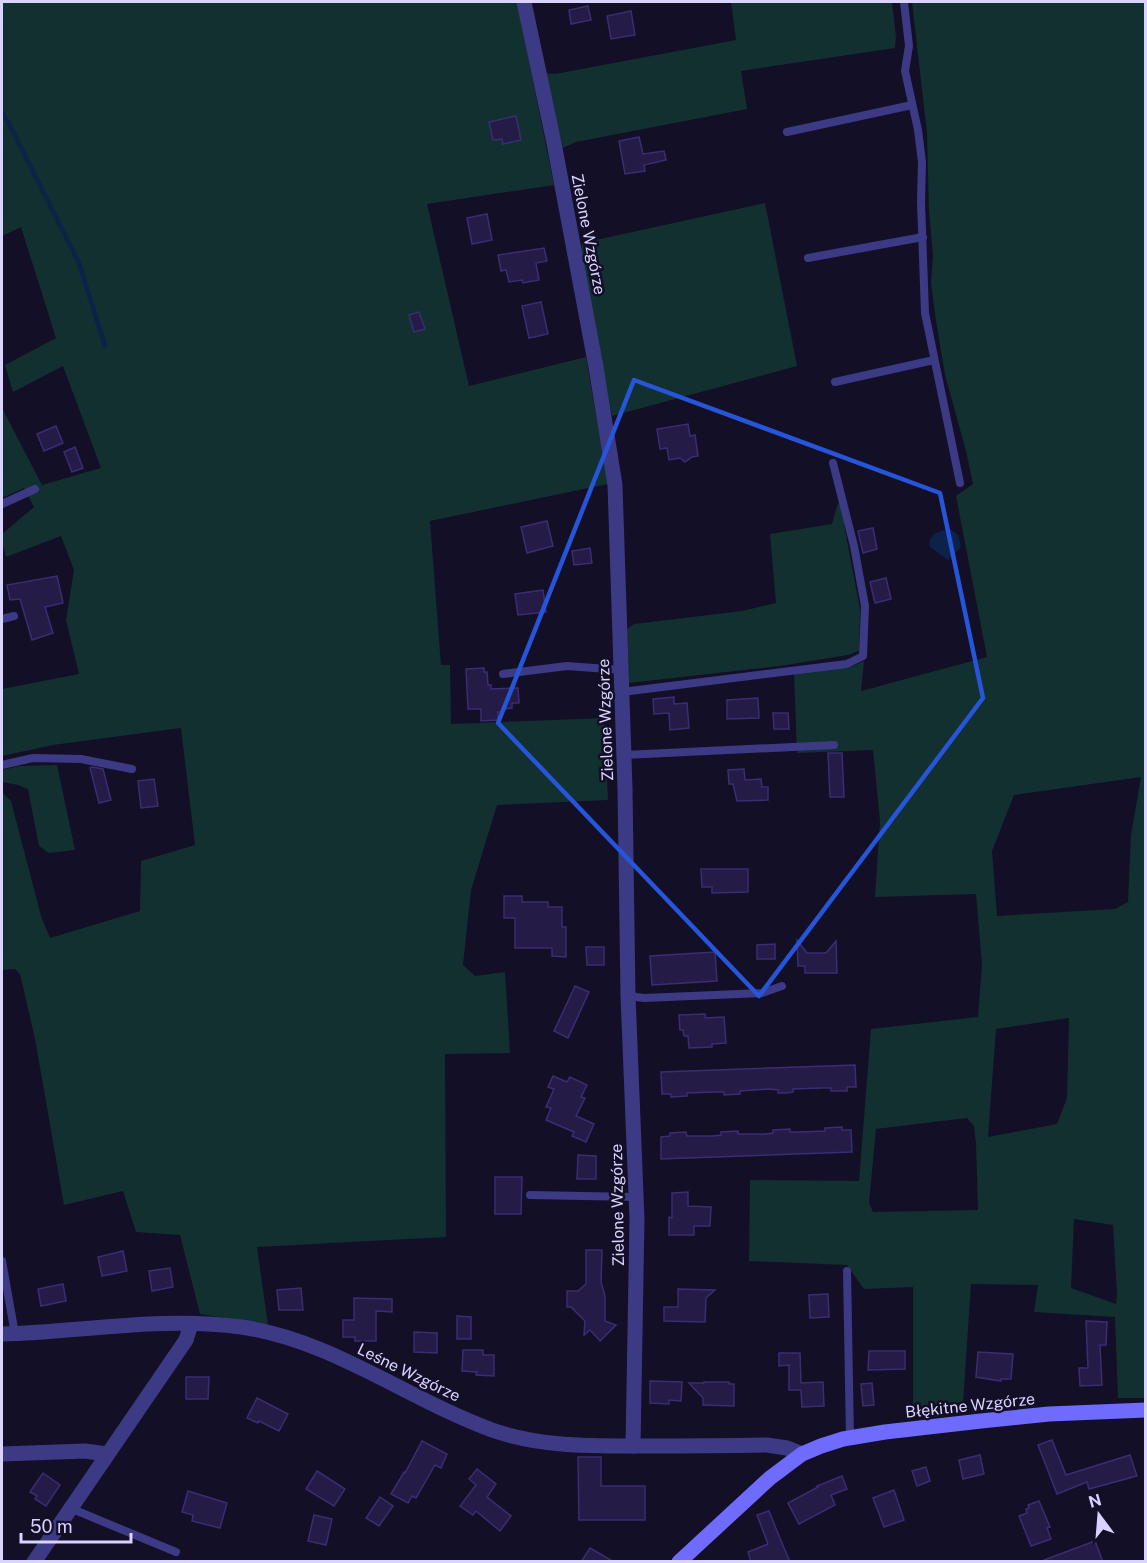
<svg xmlns="http://www.w3.org/2000/svg" width="1147" height="1563" font-family="'Public Sans',sans-serif">
<rect width="100%" height="100%" fill="#130f26"/>
<g fill="#12302f" fill-rule="evenodd">
<path d="M2,2H517L554,185L427,204L469,386L586,357L608,484L430,521L441,665H450L451,724L604,718L608,800L497,805L471,890L463,965L475,976L505,972L510,1053L445,1054L446,1237L257,1247L268,1325L200,1314L180,1235L136,1232L123,1191L64,1205L35,1039L20,974L15,969L2,970V792L11,801L41,916L50,938L140,911L141,861L195,845L181,728L53,745L2,756V689L79,674L66,620L74,570L61,536L6,557L2,542V534L34,507L24,488L2,498V408L42,485L101,468L63,366L13,392L5,365L56,338L21,227L2,236Z"/>
<path d="M731,2H892L896,37L895,48L741,71L747,109L576,142L563,148L545,73L555,74L736,40Z"/>
<path d="M912,2H1145V1398H1118L1115,1317L1034,1312L1038,1285L971,1284L963,1403L913,1409V1287L864,1289L847,1265L749,1261L750,1180L859,1181L871,1029L978,1017L982,965L976,894L875,897L880,821L873,750L797,753L794,673L851,667L864,661L861,691L987,657L956,496L973,484L966,451L945,375L936,321L931,283L933,255L929,212L927,133ZM1141,777L1131,835L1128,902L1115,909L997,916L992,851L1014,795ZM1069,1018L1067,1098L1057,1124L988,1137L996,1029ZM967,1118L974,1126L976,1144L978,1210L873,1212L869,1203L876,1129ZM1074,1219L1113,1225L1117,1295L1116,1304L1071,1288Z"/>
<path d="M765,203L797,366L612,416L581,255L582,243Z"/>
<path d="M838,503L849,518L844,524L860,609L859,651L848,655L780,666L629,683L627,629L634,624L742,611L776,603L770,534L832,524Z"/>
<path d="M57,765L75,850L49,853L39,846L28,789L18,785L2,782V770L20,766Z"/>
</g>
<path fill="#0c2248" d="M944,530H951L958,535L961,547L948,560L930,547C927,537 935,533 944,530Z"/>
<g fill="none" stroke-linecap="round" stroke-linejoin="round">
<path stroke="#0c2248" stroke-width="4.5" d="M2,113L8,122L79,263L105,346"/>
</g>
<g fill="#241b47" stroke="#3b2d73" stroke-width="1.5">
<path d="M588,6L591,20L571,24L569,10Z"/>
<path d="M631,11L635,35L611,39L607,16Z"/>
<path d="M516,116L521,140L503,144L502,139L493,140L489,122Z"/>
<path d="M639,137L643,154L664,151L666,160L644,165L645,171L625,174L619,141Z"/>
<path d="M487,214L492,240L472,244L467,218Z"/>
<path d="M544,248L547,261L536,263L539,280L523,283L522,280L509,282L506,270L501,271L498,255Z"/>
<path d="M541,302L548,334L529,338L522,306Z"/>
<path d="M419,312L425,329L414,332L409,315Z"/>
<path d="M688,424L690,436L695,435L698,456L692,457L685,462L680,458L669,460L667,448L660,449L657,429Z"/>
<path d="M56,426L63,443L44,451L37,434Z"/>
<path d="M75,447L83,468L72,472L64,452Z"/>
<path d="M547,521L553,546L527,553L521,527Z"/>
<path d="M873,528L877,549L863,553L858,531Z"/>
<path d="M590,548L592,563L574,565L572,551Z"/>
<path d="M57,576L63,603L45,607L53,633L32,640L20,599L10,600L7,585Z"/>
<path d="M886,578L891,599L875,603L870,582Z"/>
<path d="M543,590L546,612L518,615L515,594Z"/>
<path d="M484,668V672H487L488,685H491V689L518,688L519,703H512V708L503,709V712H498V720L481,721V709H468L466,669Z"/>
<path d="M674,697V704L687,703L689,728L670,730L669,713L654,714L653,699Z"/>
<path d="M758,698L759,718L727,719V700Z"/>
<path d="M773,713H788L789,729H774Z"/>
<path d="M828,753H842L844,797H830Z"/>
<path d="M92,767L103,769L111,800L99,803L90,768Z"/>
<path d="M744,769L745,780L761,779L762,787H768V800L737,801L733,784H729L728,770Z"/>
<path d="M154,779L158,806L141,808L138,781Z"/>
<path d="M701,869H748V892L712,893V887H702Z"/>
<path d="M504,896H522V902H548V907H562V927H566V957L552,956V948H515V918H504Z"/>
<path d="M797,940L807,953H826L836,941L837,973H805V966H798Z"/>
<path d="M775,944V959H757V945Z"/>
<path d="M586,947H604V965H587Z"/>
<path d="M715,952L717,981L652,985L650,956Z"/>
<path d="M575,986L589,992L568,1038L554,1031Z"/>
<path d="M705,1014V1018L724,1017L726,1043L712,1044V1047L689,1048L688,1036H684L683,1030H680L679,1015Z"/>
<path d="M855,1065L856,1087H847V1091H831V1088H822L793,1089V1092L786,1093H778V1090L769,1089L740,1091V1094L724,1095V1092H715L687,1093V1096L671,1097V1094H662L661,1072Z"/>
<path d="M553,1076L567,1082L570,1077L587,1085L581,1097L585,1098L576,1116L594,1124L586,1142L572,1136L574,1132L546,1120L551,1108L546,1107L554,1089L548,1087Z"/>
<path d="M842,1127V1130H851L852,1152L661,1159V1137L670,1136V1133L686,1132L687,1136H713L721,1135V1132L738,1131V1134H765L773,1133V1130L790,1129V1132H799L825,1131V1128Z"/>
<path d="M578,1155L596,1156V1179H577Z"/>
<path d="M495,1177H522L521,1214H495Z"/>
<path d="M688,1192V1206L711,1207L710,1226H694V1235H669V1217L672,1218V1193Z"/>
<path d="M586,1250H602L601,1282L605,1296V1321L616,1325L600,1341L590,1330L584,1335L585,1321L571,1307H567V1291H578L586,1284Z"/>
<path d="M123,1251L127,1271L102,1276L98,1257Z"/>
<path d="M170,1268L173,1287L152,1291L149,1271Z"/>
<path d="M63,1284L66,1301L41,1306L38,1289Z"/>
<path d="M301,1288L303,1310H279L277,1290Z"/>
<path d="M678,1289L715,1290L706,1298L705,1322L664,1321V1307H678Z"/>
<path d="M828,1294L829,1317L810,1318L809,1295Z"/>
<path d="M354,1298L392,1299V1312L376,1311V1341H355V1337H343V1320H354Z"/>
<path d="M457,1316L471,1317V1339H457Z"/>
<path d="M1086,1321L1107,1322L1106,1345H1100L1102,1385L1080,1386L1079,1368H1088Z"/>
<path d="M414,1332L437,1333V1353L414,1352Z"/>
<path d="M463,1350H483V1355H494V1376L476,1375L477,1372L462,1371Z"/>
<path d="M869,1351H905V1369L868,1370Z"/>
<path d="M978,1352L1013,1354L1011,1379H1001V1381L976,1377Z"/>
<path d="M779,1353H800L801,1383L823,1382L824,1406L802,1407L801,1390H789V1365L779,1366Z"/>
<path d="M186,1377H209L208,1399H186Z"/>
<path d="M650,1381L682,1382L681,1401L669,1400V1404L650,1403Z"/>
<path d="M704,1382H729V1384H734V1406L703,1405V1398L689,1383H704Z"/>
<path d="M872,1383L874,1405L863,1406L861,1384Z"/>
<path d="M257,1398L288,1414L279,1431L259,1421L258,1423L247,1418Z"/>
<path d="M1052,1440L1066,1475L1130,1455L1137,1476L1089,1489L1087,1482L1057,1494L1038,1445Z"/>
<path d="M422,1441L447,1454L441,1468L435,1465L416,1498L412,1496L408,1503L391,1494L404,1472L405,1473Z"/>
<path d="M980,1455L984,1474L963,1479L959,1460Z"/>
<path d="M578,1457H601V1486H645V1520H579Z"/>
<path d="M926,1467L930,1481L917,1486L912,1471Z"/>
<path d="M477,1469L496,1484L487,1497L511,1516L500,1531L476,1511L473,1515L460,1506L476,1485L469,1479Z"/>
<path d="M317,1471L345,1489L334,1506L306,1489Z"/>
<path d="M43,1473L60,1485L46,1506L35,1499L37,1496L30,1492Z"/>
<path d="M842,1476L847,1489L831,1495L835,1505L799,1524L788,1503L818,1487L817,1486Z"/>
<path d="M894,1490L904,1520L884,1527L873,1498Z"/>
<path d="M188,1491L227,1503L220,1528L192,1521L193,1515L182,1512Z"/>
<path d="M380,1497L393,1506L379,1526L366,1518Z"/>
<path d="M1039,1501L1050,1527L1047,1528L1051,1539L1031,1546L1019,1516L1027,1513L1026,1509L1029,1508L1028,1505Z"/>
<path d="M769,1511L777,1531L790,1562H751L748,1552L768,1544L757,1515Z"/>
<path d="M314,1515L332,1519L326,1545L308,1541Z"/>
<path d="M1095,1541L1103,1562H1044V1560Z"/>
<path d="M590,1548L614,1562H581Z"/>
</g>
<g fill="none" stroke-linecap="round" stroke-linejoin="round">
<g stroke="#3d3a85" stroke-width="8">
<path d="M904,2L909,46L905,71L918,130L922,162L921,202L925,313L960,483"/>
<path d="M787,132L912,105"/>
<path d="M808,258L923,237"/>
<path d="M835,382L934,360"/>
<path d="M2,504L35,489"/>
<path d="M2,619L14,616"/>
<path d="M503,674L567,666L621,670"/>
<path d="M622,692L847,664L863,656L865,606L854,546L833,463"/>
<path d="M624,755L834,745"/>
<path d="M2,765L33,758L81,759L132,769"/>
<path d="M628,996L644,998L762,993L782,986"/>
<path d="M530,1195L636,1197"/>
<path d="M2,1261L15,1334"/>
<path d="M847,1271L850,1438"/>
<path d="M70,1508L176,1552"/>
</g>
<g stroke="#3d3a85" stroke-width="15">
<path d="M524,2L554,143L596,367L615,485L625,789L628,996L637,1219L633,1446"/>
<path d="M2,1334C81,1332 162,1316 241,1327C332,1340 407,1399 492,1430C538,1446 584,1446 631,1446C677,1446 722,1446 767,1445L787,1448L802,1454"/>
<path d="M2,1454L85,1451L107,1454"/>
<path d="M34,1562L186,1340L191,1324"/>
</g>
<path stroke="#6f6bff" stroke-width="15" d="M679,1562L770,1478L802,1454L821,1446L843,1439L885,1432L981,1421L1049,1414L1146,1410"/>
</g>
<path fill="none" stroke="#2655da" stroke-width="4.5" stroke-linejoin="round" d="M634,380L940,493L983,698L759,996L498,723Z"/>
<g text-anchor="middle" stroke-width="5" stroke-linejoin="round" paint-order="stroke">
<g font-size="16" fill="#d9d4ff" stroke="#130f26">
<text transform="translate(589 234) rotate(79)" y="6">Zielone Wzgórze</text>
<text transform="translate(605 720) rotate(-92)" y="6">Zielone Wzgórze</text>
<text transform="translate(617 1205) rotate(-91)" y="6">Zielone Wzgórze</text>
<text transform="translate(409 1372) rotate(26)" y="6">Leśne Wzgórze</text>
<text transform="translate(970 1405) rotate(-6)" y="6">Błękitne Wzgórze</text>
</g>
</g>
<rect width="1147" height="1563" fill="none" stroke="#d9d4ff" stroke-width="6"/>
<g transform="translate(1099 1515) rotate(344)" stroke="#130f26" stroke-width="4.5" paint-order="stroke">
<path d="M0-4.5L10 22L0 15L-10 22Z" fill="#d9d4ff"/>
<text y="-9" font-size="16" font-weight="bold" text-anchor="middle" fill="#d9d4ff">N</text>
</g>
<path d="M21 1533v9h110v-9" fill="none" stroke="#d9d4ff" stroke-width="3"/>
<text x="30" y="1533" font-size="18" fill="#d9d4ff" stroke="#130f26" stroke-width="4.5" paint-order="stroke">50 m</text>
</svg>
